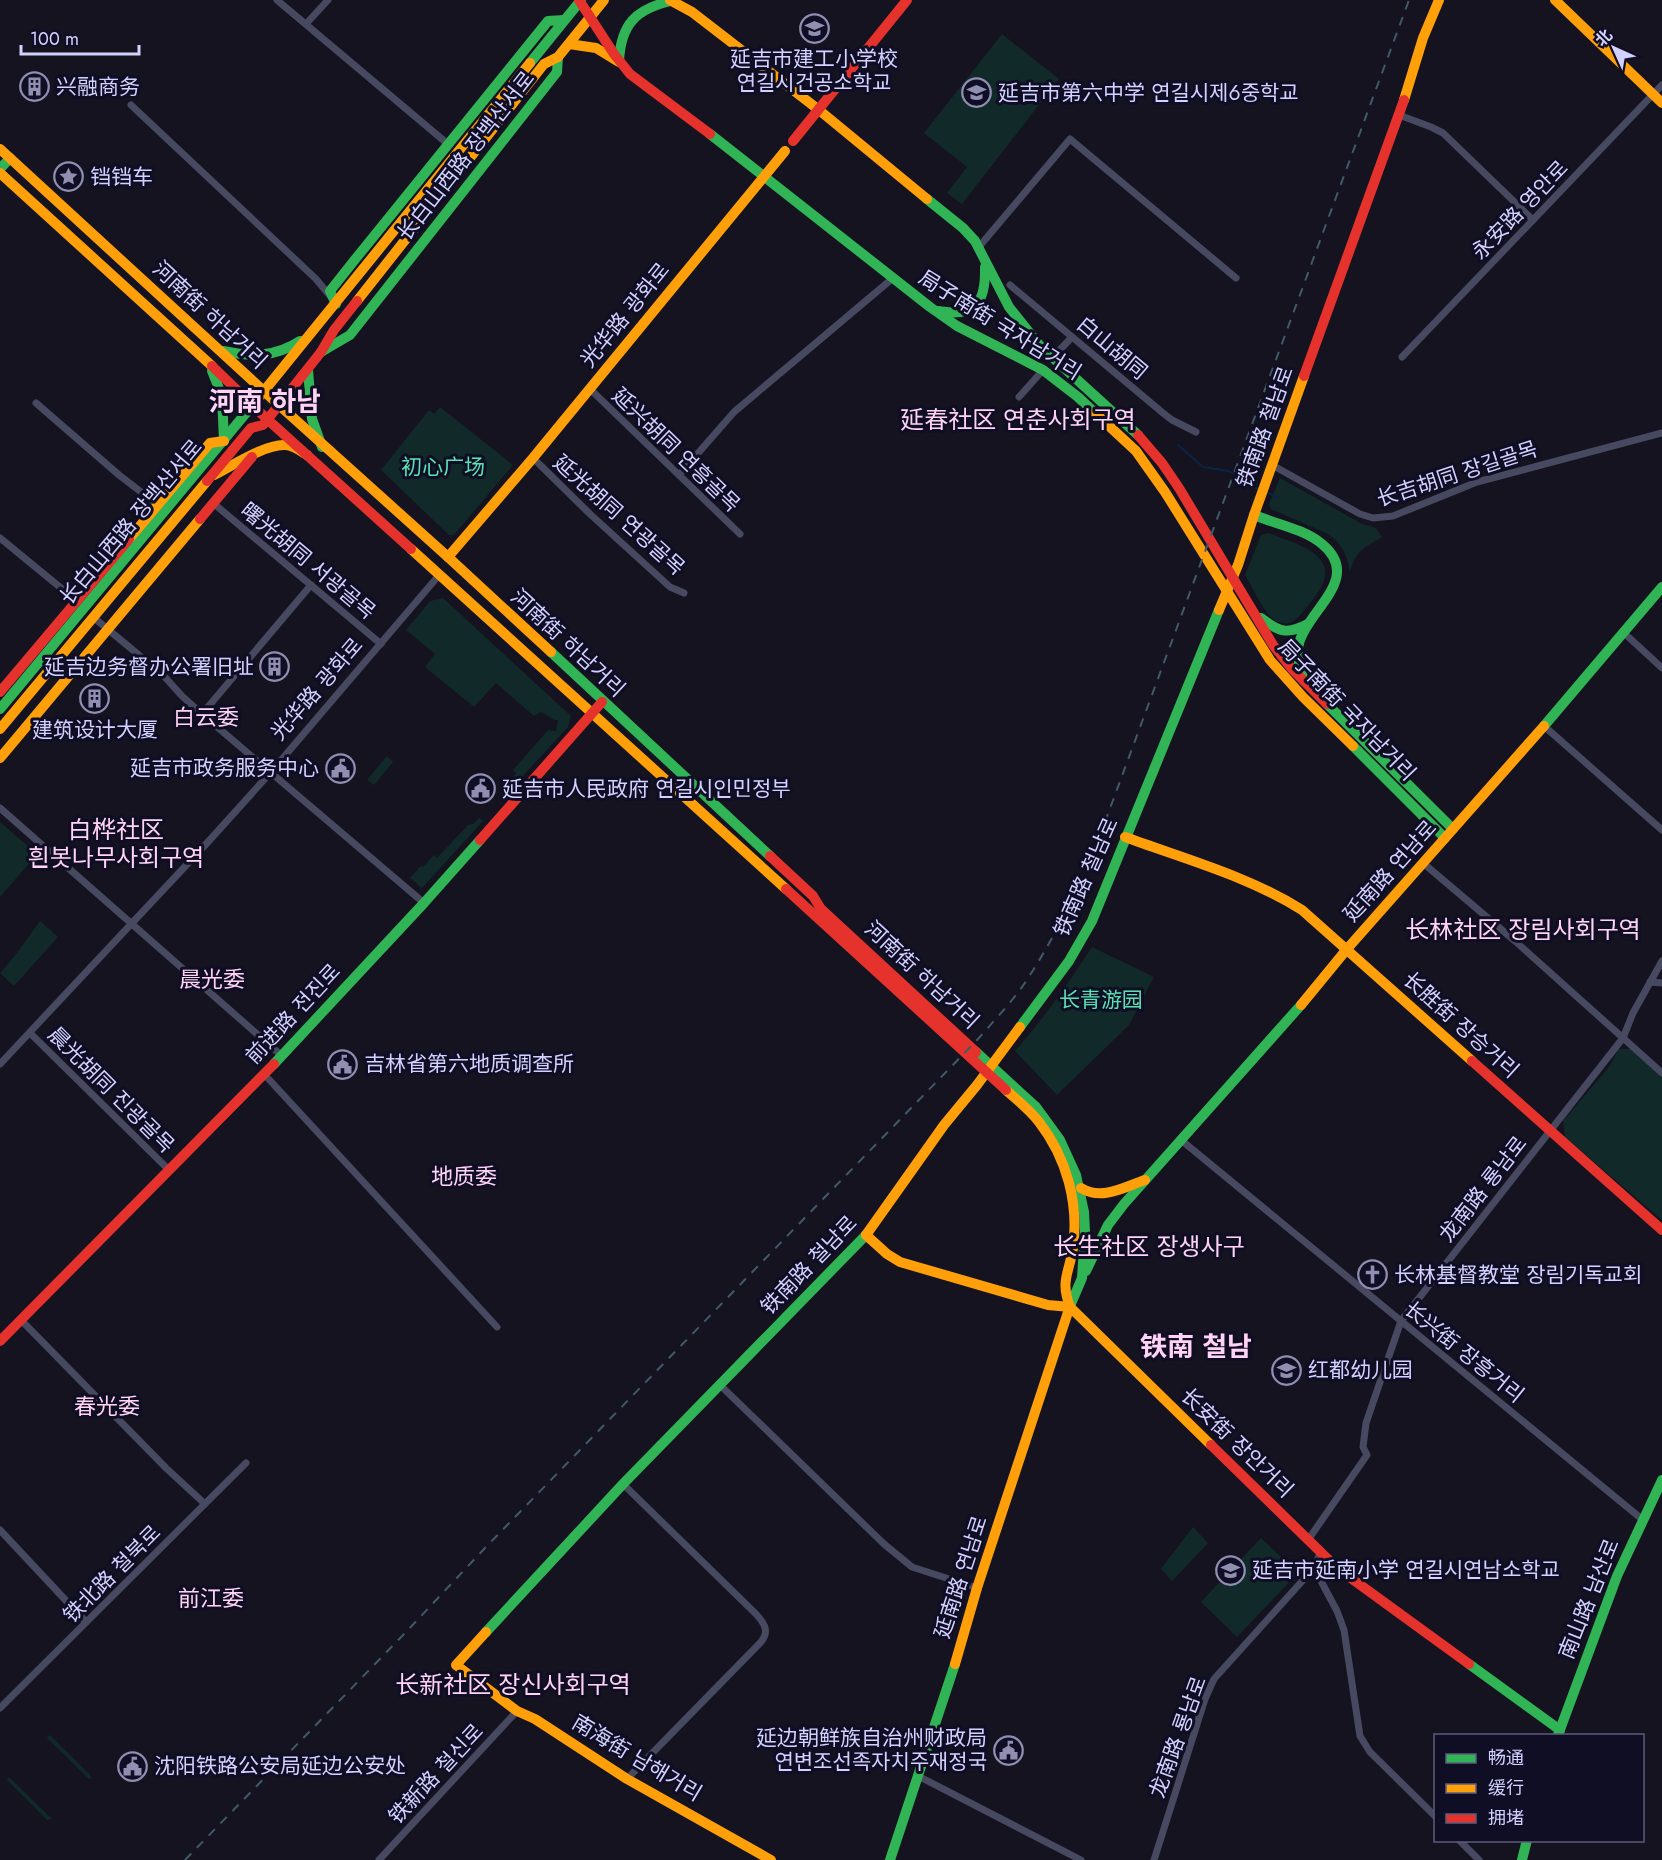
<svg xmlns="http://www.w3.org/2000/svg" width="1662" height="1860" font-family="Jost,'Noto Sans SC','Noto Sans KR',sans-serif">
<rect width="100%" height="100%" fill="#14131f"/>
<g fill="#112a29">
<path d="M1002,34L1059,79L962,204L947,193L967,167L924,133Z"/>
<path d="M440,407L513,465L454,535H449L381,470L429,410L434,414Z"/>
<path d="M1280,478L1362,524L1376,528L1382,537C1364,548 1356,550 1350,572C1347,556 1343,544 1328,534L1271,509L1269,504Z"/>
<path d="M1269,533C1283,539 1309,546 1319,558C1335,575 1317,593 1307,607C1302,612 1297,621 1290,623C1286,624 1280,623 1276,621C1265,616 1252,586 1245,575L1261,535Z"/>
<path d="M443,598L571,716L568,727L519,780L514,776L516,773L513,770L548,730L556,731L558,720H554L541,712L534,716L496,683L474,707L425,667L435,654L406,630L430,601Z"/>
<path d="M387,756L393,762L374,785L367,780Z"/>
<path d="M479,818L483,821L422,888L410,878L421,866L423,867L434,855L437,858L468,825L473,824Z"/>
<path d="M0,822L37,854L0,897Z"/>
<path d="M40,921L58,937L14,986L0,973C15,957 27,939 40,921Z"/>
<path d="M1092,947L1154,977L1129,1025L1057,1095L1015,1051C1044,1018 1068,984 1092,947Z"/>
<path d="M1619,1049H1631L1662,1077V1220L1565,1137L1563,1121L1609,1067Z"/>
<path d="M1193,1527L1208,1543L1172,1581L1161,1569Z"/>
<path d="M1261,1538L1298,1573L1237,1637L1201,1602Z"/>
<path d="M50,1735L89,1774L92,1778L89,1779L47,1738Z"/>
<path d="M9,1777L52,1819L47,1820L7,1780Z"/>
</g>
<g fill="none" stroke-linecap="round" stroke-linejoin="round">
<g stroke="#0b2443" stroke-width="2">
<path d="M1178,445L1203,467L1228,471L1245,479L1252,486L1260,490"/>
<path d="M1266,492L1277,497"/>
</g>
<g stroke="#474960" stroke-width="7">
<path d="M277,0L449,145"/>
<path d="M306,24L328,0"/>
<path d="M131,105L316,279L331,297"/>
<path d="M1399,115L1431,127L1443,133L1533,220"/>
<path d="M978,248L1070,139L1236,278"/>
<path d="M1010,285L1163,413L1172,420L1196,432"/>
<path d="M1053,357L1072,337"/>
<path d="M1402,357L1662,85"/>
<path d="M590,389L740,534"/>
<path d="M1019,397L1043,370"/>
<path d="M36,403L119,475L158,505"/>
<path d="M533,458L590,514L670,587L684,593"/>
<path d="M1272,465L1360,514L1373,518L1393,516L1477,482L1662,433"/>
<path d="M679,475L734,412L893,278"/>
<path d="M213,503L381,644"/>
<path d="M0,538L78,602"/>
<path d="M93,617L163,675L182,696L202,714L424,903"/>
<path d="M1623,632L1662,668"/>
<path d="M202,714L311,585"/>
<path d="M1544,726L1662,830"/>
<path d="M0,808L282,1056"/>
<path d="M1423,863L1515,941L1662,1073"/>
<path d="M1650,982L1662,983"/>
<path d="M30,1033L169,1170"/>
<path d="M0,1064L208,842L271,772L440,574"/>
<path d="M264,1074L497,1327"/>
<path d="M1181,1140L1643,1520"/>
<path d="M21,1320L166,1468L205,1504"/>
<path d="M720,1385L884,1544L912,1567L977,1588"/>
<path d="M623,1484L756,1614C764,1623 770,1631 761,1642L627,1779"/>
<path d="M0,1530L86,1622"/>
<path d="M1308,1540L1367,1455L1363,1447L1366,1423L1401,1321L1623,1038L1633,1013L1662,961"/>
<path d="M1314,1568L1337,1611L1344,1630L1360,1736L1370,1752L1436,1817"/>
<path d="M0,1708L246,1463"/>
<path d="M918,1776L1081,1860"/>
<path d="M1459,1840L1479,1860"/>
<path d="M379,1860L517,1711"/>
<path d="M1154,1860L1205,1699L1214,1679L1314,1568L1320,1553"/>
</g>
<g stroke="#30b455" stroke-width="10">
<path d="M671,0V1"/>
<path d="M619,61C621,24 636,9 671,1"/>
<path d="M530,63L581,0"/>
<path d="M710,134L930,307L957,326L1043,370L1078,397L1095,413"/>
<path d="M0,169L10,158"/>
<path d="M927,199L963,228L975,241L1009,307L1041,347L1138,435"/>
<path d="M336,304L330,291L357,257L548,21L564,20"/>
<path d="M938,311C976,318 986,302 985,267"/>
<path d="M223,351C251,357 276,357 300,341"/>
<path d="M321,352L350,335L557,72L558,57"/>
<path d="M308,370L312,419L322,447"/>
<path d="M212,371L222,396L224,441"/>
<path d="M1254,515C1276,524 1304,529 1322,544C1362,577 1311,608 1300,640C1295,653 1300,668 1304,681"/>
<path d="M1261,618C1279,632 1287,635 1308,624"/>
<path d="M551,652L770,856"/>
<path d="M1327,704L1453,829"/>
<path d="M0,709L251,407"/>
<path d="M1544,726L1662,587"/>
<path d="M1353,746L1445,838"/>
<path d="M1020,1027L1069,961L1092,921L1219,610"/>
<path d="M976,1052L1036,1107L1060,1140L1076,1175L1084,1212L1085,1232L1082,1278L1070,1306"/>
<path d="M274,1064L424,903L480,840"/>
<path d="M1086,1271L1108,1225L1124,1204L1301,1005"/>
<path d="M486,1632L623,1484L866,1235"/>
<path d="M1469,1664L1560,1730"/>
<path d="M1558,1735L1617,1576L1662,1480"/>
<path d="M890,1860L955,1664"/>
<path d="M1522,1860L1527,1840"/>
</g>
<g stroke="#ff9f0a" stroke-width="10">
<path d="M670,0L692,12L819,110L927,199"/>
<path d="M1555,0L1662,103"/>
<path d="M569,44L596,48L619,62"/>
<path d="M1404,100L1423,38L1439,0"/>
<path d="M0,149L279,405"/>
<path d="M0,173L212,366"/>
<path d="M357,301L544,64L558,57L604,0"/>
<path d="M279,405L448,557L551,652"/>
<path d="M251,407L530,63"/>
<path d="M1095,413L1136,451L1165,492L1270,660L1303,697L1353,746"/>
<path d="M214,475C232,466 265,444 285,445C293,445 301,451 307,455"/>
<path d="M129,539L210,443L224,441"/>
<path d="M411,549L786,889"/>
<path d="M448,557L533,458L785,151"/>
<path d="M1219,610L1238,565L1254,515L1304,376"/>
<path d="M0,729L207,481"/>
<path d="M0,758L200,519"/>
<path d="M1125,837C1185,859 1248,876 1302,910L1472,1061"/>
<path d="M1301,1005L1347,949L1544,726"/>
<path d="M1006,1090C1017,1100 1030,1110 1039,1122C1067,1158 1079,1204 1073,1248C1069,1274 1060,1280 1070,1307"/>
<path d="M1081,1188C1102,1201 1124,1187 1145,1180"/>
<path d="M866,1235L887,1254L900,1262L1048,1305L1070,1307L1211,1445"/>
<path d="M866,1235L944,1125L977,1085L1020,1027"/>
<path d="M486,1632L456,1665L517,1711L535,1719L627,1779L771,1860"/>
<path d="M955,1664L977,1588L1070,1306"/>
</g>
<g stroke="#e5322d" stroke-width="10">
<path d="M579,0L614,54L630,74L710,134"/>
<path d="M793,141L907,0"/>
<path d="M212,366L267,419"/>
<path d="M1304,376L1404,100"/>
<path d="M267,419L411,549"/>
<path d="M1138,435L1162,463L1179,488L1273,645L1292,669L1327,704"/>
<path d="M207,481L251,428L263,425L321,352L334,330L357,301"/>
<path d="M200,519L252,457"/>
<path d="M0,692L129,539"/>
<path d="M480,840L602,702"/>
<path d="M770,856L813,896L821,909L976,1052"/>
<path d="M786,889L1006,1090"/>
<path d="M1472,1061L1662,1230"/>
<path d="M0,1341L274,1064"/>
<path d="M1211,1445L1337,1568L1469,1664"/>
</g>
<path stroke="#405a69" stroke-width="2" stroke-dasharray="9 8" stroke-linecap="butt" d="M185,1860L406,1632L485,1548L978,1039C992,1023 1007,1007 1020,990C1054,941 1080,885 1102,830L1409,0"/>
</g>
<defs>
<symbol id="school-ring" viewBox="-11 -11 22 22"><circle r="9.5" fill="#0f0e24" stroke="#908eb1" stroke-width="1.5"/><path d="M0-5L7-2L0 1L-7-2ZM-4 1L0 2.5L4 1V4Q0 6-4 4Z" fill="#908eb1"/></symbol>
<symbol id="building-ring" viewBox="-11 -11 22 22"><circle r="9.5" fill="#0f0e24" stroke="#908eb1" stroke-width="1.5"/><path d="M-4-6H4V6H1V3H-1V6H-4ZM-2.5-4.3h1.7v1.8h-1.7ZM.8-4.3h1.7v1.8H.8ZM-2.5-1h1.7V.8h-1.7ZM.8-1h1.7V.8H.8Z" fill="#908eb1"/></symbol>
<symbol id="sight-ring" viewBox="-11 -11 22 22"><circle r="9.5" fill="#0f0e24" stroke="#908eb1" stroke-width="1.5"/><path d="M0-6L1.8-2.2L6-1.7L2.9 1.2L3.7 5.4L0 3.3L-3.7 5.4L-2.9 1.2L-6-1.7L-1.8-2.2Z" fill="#908eb1"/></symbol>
<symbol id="civic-ring" viewBox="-11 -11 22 22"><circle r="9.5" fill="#0f0e24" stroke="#908eb1" stroke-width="1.5"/><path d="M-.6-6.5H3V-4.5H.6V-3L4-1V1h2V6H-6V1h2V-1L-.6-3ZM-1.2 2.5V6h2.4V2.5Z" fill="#908eb1"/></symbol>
<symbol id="church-ring" viewBox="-11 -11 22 22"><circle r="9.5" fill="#0f0e24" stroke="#908eb1" stroke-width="1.5"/><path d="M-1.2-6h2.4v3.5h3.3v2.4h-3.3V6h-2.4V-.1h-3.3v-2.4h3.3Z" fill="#908eb1"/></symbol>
</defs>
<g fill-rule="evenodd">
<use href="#school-ring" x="798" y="12" width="33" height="33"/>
<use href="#building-ring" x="18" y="70" width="33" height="33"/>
<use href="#school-ring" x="960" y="76" width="33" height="33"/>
<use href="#sight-ring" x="52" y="160" width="33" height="33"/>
<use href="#building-ring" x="258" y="650" width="33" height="33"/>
<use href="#building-ring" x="78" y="682" width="33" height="33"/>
<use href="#civic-ring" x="324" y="752" width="33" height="33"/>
<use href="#civic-ring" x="464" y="772" width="33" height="33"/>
<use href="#civic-ring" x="326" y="1048" width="33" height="33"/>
<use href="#church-ring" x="1356" y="1258" width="33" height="33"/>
<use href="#school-ring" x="1270" y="1354" width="33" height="33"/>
<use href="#school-ring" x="1214" y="1554" width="33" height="33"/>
<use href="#civic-ring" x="992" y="1734" width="33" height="33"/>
<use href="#civic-ring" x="116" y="1750" width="33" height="33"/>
</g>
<g text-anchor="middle" stroke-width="6" stroke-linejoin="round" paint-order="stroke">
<g font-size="21" fill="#d2d1ff" stroke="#0f0e24" text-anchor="start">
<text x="814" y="66" text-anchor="middle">延吉市建工小学校<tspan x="814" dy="24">연길시건공소학교</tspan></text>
<text x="56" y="94">兴融商务</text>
<text x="998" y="100">延吉市第六中学 연길시제6중학교</text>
<text x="90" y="184">铛铛车</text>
<text x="254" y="674" text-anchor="end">延吉边务督办公署旧址</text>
<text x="95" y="737" text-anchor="middle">建筑设计大厦</text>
<text x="319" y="775" text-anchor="end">延吉市政务服务中心</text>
<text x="502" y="796">延吉市人民政府 연길시인민정부</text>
<text x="364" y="1071">吉林省第六地质调查所</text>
<text x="1394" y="1282">长林基督教堂 장림기독교회</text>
<text x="1308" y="1377">红都幼儿园</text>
<text x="1252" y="1577">延吉市延南小学 연길시연남소학교</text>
<text x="987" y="1745" text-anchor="end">延边朝鲜族自治州财政局<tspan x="987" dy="24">연변조선족자치주재정국</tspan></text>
<text x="154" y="1773">沈阳铁路公安局延边公安处</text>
</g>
<g font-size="21" fill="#d2d1ff" stroke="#0f0e24">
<text transform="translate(466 156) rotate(-52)" y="7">长白山西路 장백산서로</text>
<text transform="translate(1520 210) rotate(-46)" y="7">永安路 영안로</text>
<text transform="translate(210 315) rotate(43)" y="7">河南街 하남거리</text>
<text transform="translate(625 315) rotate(-51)" y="7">光华路 광화로</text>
<text transform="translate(1000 325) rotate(32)" y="7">局子南街 국자남거리</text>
<text transform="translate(1112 348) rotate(40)" y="7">白山胡同</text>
<text transform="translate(1265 427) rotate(-70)" y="7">铁南路 철남로</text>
<text transform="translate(676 450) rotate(44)" y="7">延兴胡同 연흥골목</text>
<text transform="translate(1457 474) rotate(-18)" y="7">长吉胡同 장길골목</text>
<text transform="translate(619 515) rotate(42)" y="7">延光胡同 연광골목</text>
<text transform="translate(131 522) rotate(-50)" y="7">长白山西路 장백산서로</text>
<text transform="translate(308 561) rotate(40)" y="7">曙光胡同 서광골목</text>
<text transform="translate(568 643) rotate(43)" y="7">河南街 하남거리</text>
<text transform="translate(317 689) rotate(-49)" y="7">光华路 광화로</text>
<text transform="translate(1347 710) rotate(46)" y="7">局子南街 국자남거리</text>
<text transform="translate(1390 871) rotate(-48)" y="7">延南路 연남로</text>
<text transform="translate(1086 877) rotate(-66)" y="7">铁南路 철남로</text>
<text transform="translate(922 975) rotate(43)" y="7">河南街 하남거리</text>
<text transform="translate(293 1014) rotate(-47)" y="7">前进路 전진로</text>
<text transform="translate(1461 1025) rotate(42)" y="7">长胜街 장승거리</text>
<text transform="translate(111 1090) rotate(45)" y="7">晨光胡同 진광골목</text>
<text transform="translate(1483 1189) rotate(-52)" y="7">龙南路 룡남로</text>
<text transform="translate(809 1265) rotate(-46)" y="7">铁南路 철남로</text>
<text transform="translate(1464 1352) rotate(39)" y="7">长兴街 장흥거리</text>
<text transform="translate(1237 1443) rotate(44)" y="7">长安街 장안거리</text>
<text transform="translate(112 1574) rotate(-45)" y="7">铁北路 철북로</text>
<text transform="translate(961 1577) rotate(-72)" y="7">延南路 연남로</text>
<text transform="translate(1589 1599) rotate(-68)" y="7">南山路 남산로</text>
<text transform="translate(1178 1737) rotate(-70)" y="7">龙南路 룡남로</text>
<text transform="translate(637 1758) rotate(31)" y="7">南海街 남해거리</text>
<text transform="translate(436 1774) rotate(-47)" y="7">铁新路 철신로</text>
</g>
<g font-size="21" fill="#59e3b4" stroke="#0f0e24">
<text x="443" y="474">初心广场</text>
<text x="1101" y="1007">长青游园</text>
</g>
<g font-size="22" fill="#ffd3f3" stroke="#0f0e24">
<text x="206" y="725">白云委</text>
<text x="212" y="987">晨光委</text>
<text x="464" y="1184">地质委</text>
<text x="107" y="1414">春光委</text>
<text x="211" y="1606">前江委</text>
</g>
<g font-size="24" fill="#ffd3f3" stroke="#0f0e24">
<text x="1018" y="428">延春社区 연춘사회구역</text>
<text x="116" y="838">白桦社区<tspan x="116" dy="28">흰봇나무사회구역</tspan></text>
<text x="1523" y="938">长林社区 장림사회구역</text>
<text x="1149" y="1255">长生社区 장생사구</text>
<text x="513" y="1693">长新社区 장신사회구역</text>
</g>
<g font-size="27" font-weight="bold" fill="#ffd3f3" stroke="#0f0e24">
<text x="265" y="411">河南 하남</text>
<text x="1196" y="1356">铁南 철남</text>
</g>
</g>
<rect x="1434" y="1734" width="210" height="108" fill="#0f0e24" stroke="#5d5c7c" stroke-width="1.5"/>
<rect x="1446" y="1754" width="30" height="9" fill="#30b455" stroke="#5d5c7c" stroke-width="1.5"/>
<text x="1488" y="1764" font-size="18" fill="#d2d1ff">畅通</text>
<rect x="1446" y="1784" width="30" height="9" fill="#ff9f0a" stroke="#5d5c7c" stroke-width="1.5"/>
<text x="1488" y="1794" font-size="18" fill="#d2d1ff">缓行</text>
<rect x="1446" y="1814" width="30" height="9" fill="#e5322d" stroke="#5d5c7c" stroke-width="1.5"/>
<text x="1488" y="1824" font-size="18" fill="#d2d1ff">拥堵</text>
<g transform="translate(1614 48) rotate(315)" stroke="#0f0e24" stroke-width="4.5" paint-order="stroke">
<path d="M0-4.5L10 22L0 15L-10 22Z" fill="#d2d1ff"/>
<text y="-9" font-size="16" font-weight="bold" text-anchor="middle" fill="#d2d1ff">北</text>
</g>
<path d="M21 45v9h118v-9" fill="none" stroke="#d2d1ff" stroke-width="3"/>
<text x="30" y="45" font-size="18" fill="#d2d1ff" stroke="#0f0e24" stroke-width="4.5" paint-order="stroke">100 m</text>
</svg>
